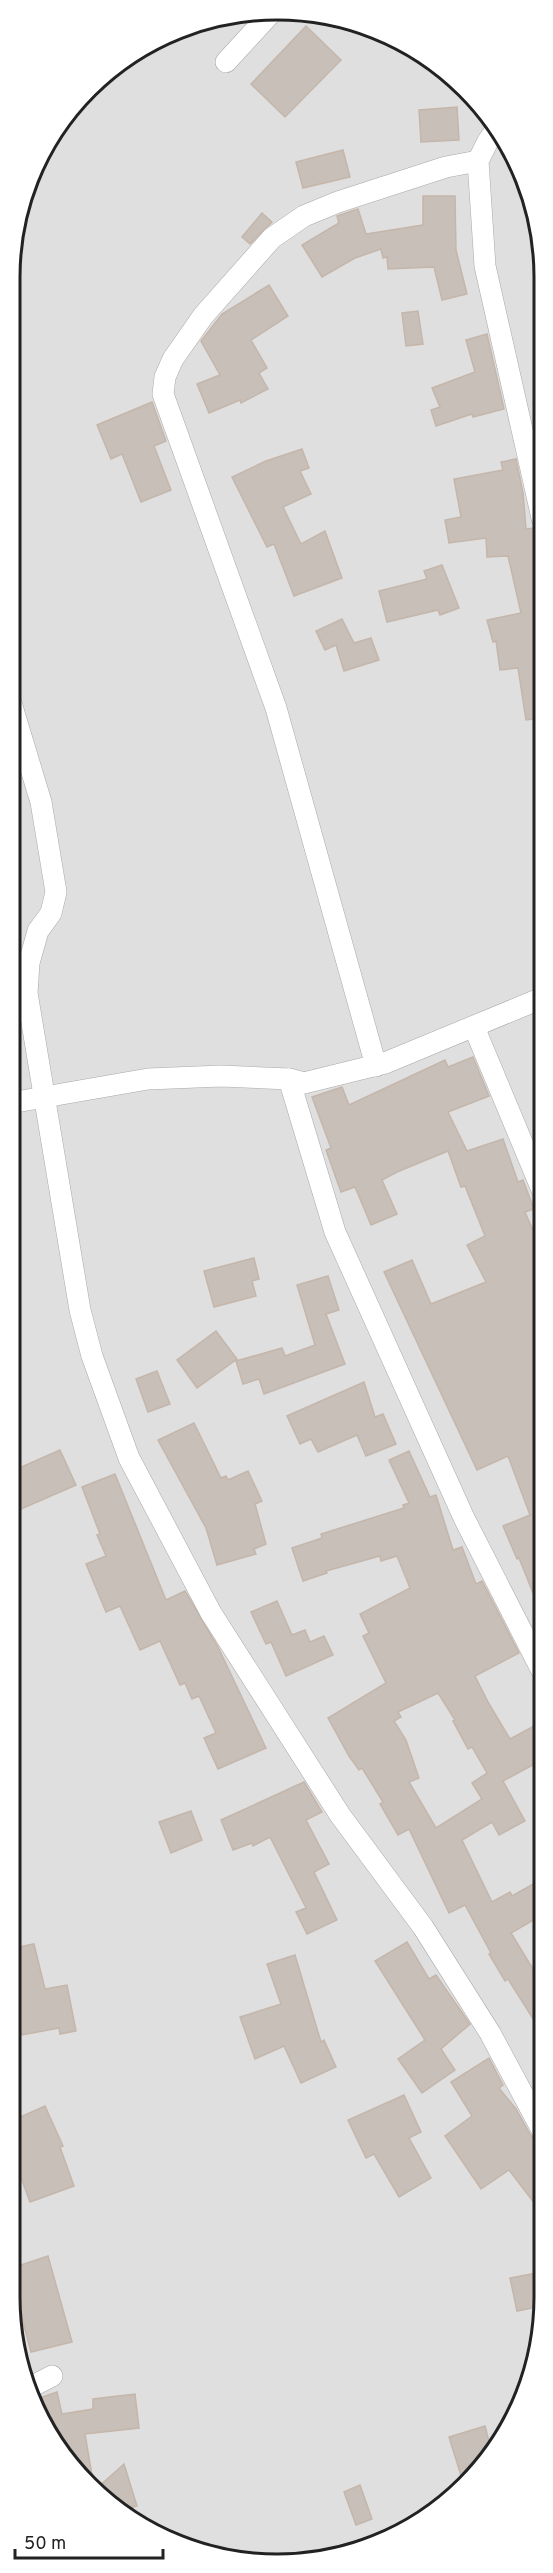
<svg xmlns="http://www.w3.org/2000/svg" width="553" height="2573" font-family="Overpass,sans-serif">
<rect width="100%" height="100%" fill="#f2efe9"/>
<path fill="#e0dfdf" d="M312,11L395,37L466,88L517,158L542,242V2332L508,2430L440,2509L346,2555L259,2563L158,2537L76,2473L29,2399L9,2296L11,241L45,142L114,64L208,18Z"/>
<g fill="#c7bfb8" stroke="#c4b6ab" stroke-width="1.5" fill-rule="evenodd">
<path d="M306,26L341,60L285,117L251,84Z"/>
<path d="M457,107L459,140L421,142L419,110Z"/>
<path d="M343,150L350,177L303,188L296,162Z"/>
<path d="M423,196H455L456,250L467,294L442,300L434,267L388,269L387,257L383,258L381,249L355,258L322,277L302,245L339,223L337,216L358,209L366,234L423,225Z"/>
<path d="M262,213L272,222L250,244L242,237Z"/>
<path d="M269,285L288,316L251,340L267,368L259,373L268,389L241,403L240,400L209,413L197,384L220,375L201,341L222,314Z"/>
<path d="M418,311L423,344L406,346L402,313Z"/>
<path d="M487,334L504,409L473,417L472,414L436,426L431,410L440,407L432,388L475,372L466,340Z"/>
<path d="M152,402L166,441L154,446L171,490L141,502L122,454L111,459L97,425Z"/>
<path d="M302,449L309,468L300,471L311,494L283,507L301,544L325,531L342,578L294,596L274,544L267,547L232,477L266,461Z"/>
<path d="M516,459L523,493L526,529L534,528L542,572V666L534,668L541,718L526,720L518,668L500,670L496,641L493,642L487,620L521,613L508,556L487,557L486,538L449,543L445,520L461,517L454,479L503,470L501,462Z"/>
<path d="M442,565L459,608L440,615L438,610L387,622L379,591L427,579L424,571Z"/>
<path d="M342,619L354,643L371,638L379,660L344,671L336,645L325,650L316,631Z"/>
<path d="M473,1057L489,1096L448,1112L467,1151L503,1139L518,1182L523,1180L534,1209L525,1212L542,1251L541,1613L519,1558L517,1559L503,1526L530,1515L508,1456L477,1470L384,1272L412,1260L431,1304L486,1282L467,1245L485,1236L465,1186L461,1187L448,1151L397,1172L382,1180L397,1214L371,1225L355,1187L341,1192L326,1150L331,1148L312,1097L342,1087L349,1105L445,1060L448,1067Z"/>
<path d="M254,1258L259,1279L252,1281L256,1296L214,1307L204,1271Z"/>
<path d="M328,1276L339,1310L326,1314L345,1364L264,1394L259,1379L243,1384L236,1361L282,1348L285,1356L315,1345L297,1285Z"/>
<path d="M216,1331L237,1359L197,1388L177,1360Z"/>
<path d="M157,1371L170,1404L148,1412L136,1379Z"/>
<path d="M364,1382L375,1417L383,1414L396,1444L366,1456L357,1435L318,1452L311,1439L300,1444L287,1416Z"/>
<path d="M194,1423L221,1478L226,1476L228,1480L248,1471L262,1501L255,1504L266,1544L254,1549L256,1554L217,1565L206,1528L158,1440Z"/>
<path d="M60,1450L76,1485L21,1509L10,1484V1472Z"/>
<path d="M409,1451L430,1497L436,1495L453,1550L462,1547L476,1584L482,1581L519,1653L475,1676L488,1702L510,1739L536,1725L542,1736V1760L503,1781L525,1821L499,1835L492,1822L462,1840L492,1902L510,1892L512,1896L542,1879V1915L511,1933L536,1974L542,1971V2033L508,1979L505,1981L489,1954L491,1953L465,1905L449,1913L409,1829L398,1835L380,1804L383,1802L362,1768L359,1770L349,1756L328,1718L386,1683L363,1636L369,1633L360,1614L410,1588L397,1556L381,1561L380,1556L326,1571L327,1573L303,1581L292,1548L322,1538L321,1534L404,1508L403,1505L409,1503L389,1460ZM438,1693L455,1720L453,1721L468,1749L472,1747L487,1773L472,1783L482,1799L436,1828L409,1782L419,1778L406,1740L394,1721L401,1717L398,1712Z"/>
<path d="M115,1474L166,1600L185,1591L218,1647L266,1748L218,1769L204,1738L216,1733L199,1696L192,1699L185,1683L180,1685L160,1641L140,1650L120,1606L106,1612L86,1564L106,1556L97,1535L100,1534L82,1487Z"/>
<path d="M277,1601L292,1635L305,1630L310,1642L324,1636L333,1655L286,1676L271,1642L266,1644L251,1612Z"/>
<path d="M304,1782L322,1812L306,1820L329,1864L314,1872L337,1920L307,1934L296,1912L306,1908L270,1837L253,1846L252,1843L233,1850L221,1820Z"/>
<path d="M191,1811L202,1840L171,1853L159,1822Z"/>
<path d="M407,1942L429,1979L436,1975L470,2024L441,2049L455,2070L422,2093L398,2059L425,2040L375,1961Z"/>
<path d="M34,1944L45,1989L67,1985L76,2031L60,2034L59,2028L22,2035L9,1970V1949Z"/>
<path d="M295,1955L321,2042L324,2040L336,2067L301,2083L284,2046L255,2059L240,2017L281,2004L267,1964Z"/>
<path d="M489,2058L503,2085L499,2088L516,2109L531,2136L542,2143V2213L509,2170L481,2189L445,2136L472,2116L451,2082Z"/>
<path d="M404,2095L421,2132L409,2138L431,2178L399,2197L374,2154L366,2158L348,2120Z"/>
<path d="M45,2106L63,2146L60,2147L74,2186L30,2202L17,2167L9,2170V2122Z"/>
<path d="M48,2256L72,2342L31,2352L9,2269Z"/>
<path d="M542,2272V2306L517,2311L510,2278Z"/>
<path d="M57,2392L62,2414L93,2409V2399L135,2394L139,2428L85,2434L94,2487L76,2473L31,2401Z"/>
<path d="M485,2426L491,2449L463,2482L449,2437Z"/>
<path d="M124,2464L137,2506L123,2510L96,2489Z"/>
<path d="M360,2485L372,2519L356,2525L344,2492Z"/>
</g>
<g fill="none" stroke-linecap="round" stroke-linejoin="round">
<defs>
<g id="minor">
<path d="M226,62L270,14"/>
<path d="M496,130L488,141L478,161L485,266L542,518"/>
<path d="M11,703L41,802L56,892L51,913L38,931L29,963L27,993L80,1310L92,1356L129,1458L211,1613L340,1815L423,1927L490,2033L542,2130"/>
<path d="M474,1027L542,1190"/>
<path d="M376,1066L276,708L163,394L165,377L173,359L203,316L272,238L304,216L338,202L446,167L478,161"/>
<path d="M289,1079L335,1232L464,1518L542,1671"/>
<path d="M10,1103L148,1079L221,1076L289,1079L304,1083L385,1063L542,998"/>
<path d="M27,2389L52,2376"/>
</g>
</defs>
<use href="#minor" stroke="#a9a9a9" stroke-width="22"/>
<use href="#minor" stroke="#fff" stroke-width="21"/>
</g>
<path d="M0 0H553V2573H0ZM277 20H277A257 257 0 0 1 534 277V2297A257 257 0 0 1 277 2554H277A257 257 0 0 1 20 2297V277A257 257 0 0 1 277 20Z" fill="#fff" fill-rule="evenodd"/>
<path fill="none" stroke="#222" stroke-width="3" d="M277 20H277A257 257 0 0 1 534 277V2297A257 257 0 0 1 277 2554H277A257 257 0 0 1 20 2297V277A257 257 0 0 1 277 20Z"/>
<path d="M15 2549v9h148v-9" fill="none" stroke="#222222" stroke-width="3"/>
<text x="24" y="2549" font-size="18" fill="#222222" stroke="#ffffff" stroke-width="4.5" paint-order="stroke">50 m</text>
</svg>
